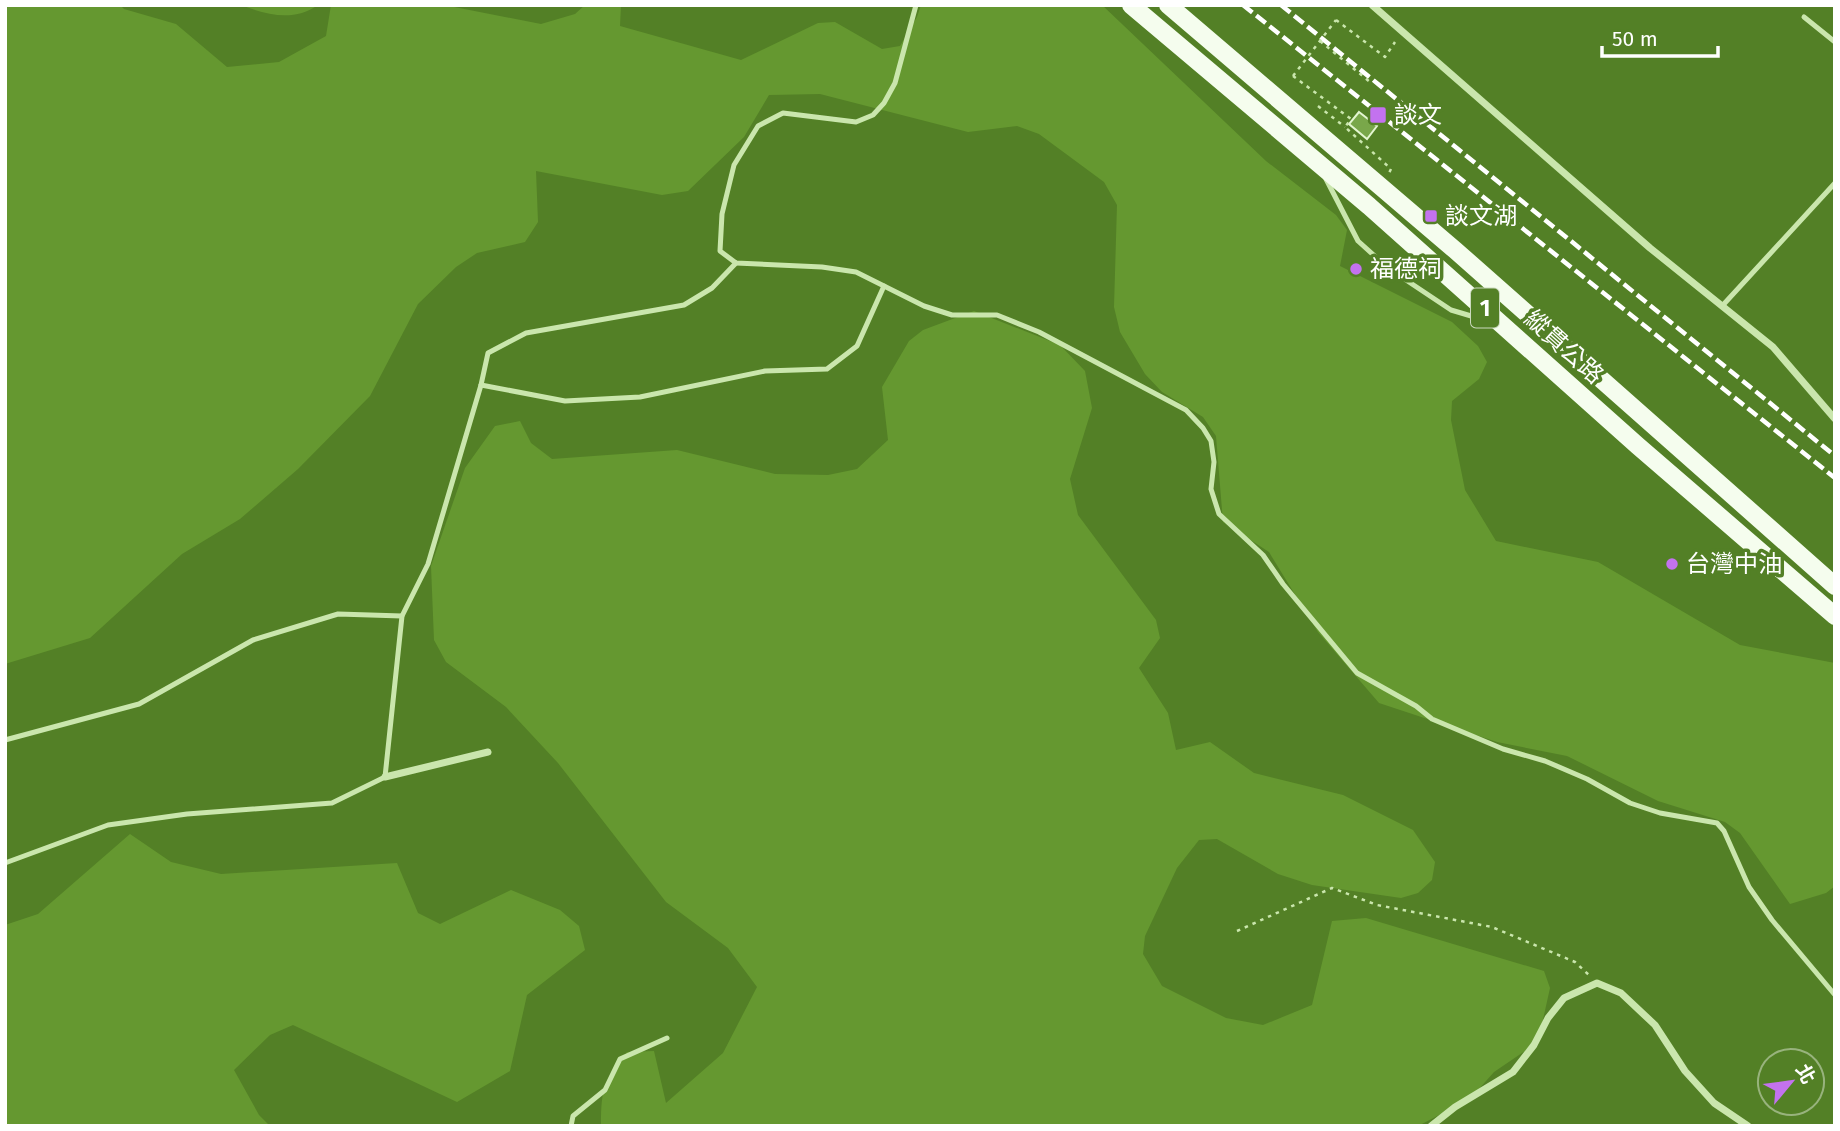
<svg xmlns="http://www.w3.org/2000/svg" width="1840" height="1131" font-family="'Fira Sans','Noto Sans TC',sans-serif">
<rect width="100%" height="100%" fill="#538026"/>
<g fill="#659830">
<path d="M5,5H120L124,9L176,24L227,67L279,62L326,36L331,5H444L541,24L575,14L585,5H621L620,26L741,60L818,23L835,22L882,49L900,46L917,17L921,5H1102L1266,161L1336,215L1347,230L1340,266L1452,322L1478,346L1487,362L1479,379L1452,401L1451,420L1465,490L1496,541L1598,562L1740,645L1835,663V886L1826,893L1790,904L1740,833L1725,822L1658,801L1567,756L1497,742L1379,703L1318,632L1269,552L1223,522L1216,436L1203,417L1162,392L1145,374L1120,332L1114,307L1117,205L1104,182L1039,134L1017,126L968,132L820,94L769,95L744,137L688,191L662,195L536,171L538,222L525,242L477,253L456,267L418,304L370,396L298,469L240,519L182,554L90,638L5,664Z"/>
<path d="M241,5H318C294,22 267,15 241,5Z"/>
<path d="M974,311L1060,345L1085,371L1092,408L1070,479L1078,515L1156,620L1160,638L1139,668L1168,713L1176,750L1210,742L1254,773L1343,795L1413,830L1435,862L1432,880L1418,893L1401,898L1312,885L1278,874L1217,839L1199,840L1177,868L1145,936L1143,954L1162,986L1226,1018L1263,1025L1312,1005L1332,921L1366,918L1544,971L1550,988L1538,1042L1494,1072L1470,1099L1418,1126H601C601,1087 604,1083 627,1052L654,1051L666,1103L723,1053L757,987L728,948L666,902L558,763L506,707L446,662L434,640L431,566L465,468L495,426L520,421L531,443L552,459L677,450L775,474L828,475L857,469L888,440L882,387L909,341L923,330Z"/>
<path d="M130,834L171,862L221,874L397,863L418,913L440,924L511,890L560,910L579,926L585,950L527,995L510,1071L457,1102L293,1025L270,1035L234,1070L259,1115L270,1126H5V925L38,914Z"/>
</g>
<path fill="#79a74a" stroke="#e3f5d0" stroke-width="2" d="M1359,112L1377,126L1367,139L1349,124Z"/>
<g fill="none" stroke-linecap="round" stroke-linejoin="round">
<g stroke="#cae6ad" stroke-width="2.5" stroke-dasharray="3.5 5" stroke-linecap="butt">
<path d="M1336,20L1385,57L1395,42"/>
<path d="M1320,41L1370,82"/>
<path d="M1293,76L1351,119L1345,127L1391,169L1389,173"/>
<path d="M1318,106L1345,127"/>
<path d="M1237,931L1332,888L1377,905L1492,927L1575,962L1590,976"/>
</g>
<g stroke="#cae6ad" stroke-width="5">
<path d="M916,5L895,83L884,103L873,115L856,122L783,113L758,126L734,165L722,214L720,251L736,263L822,267L856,272L924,306L952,315H997L1039,332L1186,410L1203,428L1211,441L1214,462L1211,489L1219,514L1263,555L1283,584L1357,673L1416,706L1432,719L1503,749L1545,761L1587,779L1630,803L1660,813L1717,823L1724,831L1749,887L1772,920L1835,995"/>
<path d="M1804,17L1835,42"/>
<path d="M1326,179L1358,241L1388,268L1451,310L1488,321"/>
<path d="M1723,305L1835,183"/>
<path d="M481,385L565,401L640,397L765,371L827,369L857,346L884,286"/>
<path d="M5,740L139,704L253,640L338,614L402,616"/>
<path d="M5,863L108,825L187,814L332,803L385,777L402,616L428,564L481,385L488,353L526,333L684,305L712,288L736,263"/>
<path d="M571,1126L573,1116L605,1090L620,1059L667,1038"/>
</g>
<g stroke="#cae6ad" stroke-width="7">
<path d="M1372,5L1650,248L1773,347L1835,419"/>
<path d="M385,777L488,752"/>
<path d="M1431,1126L1455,1107L1513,1072L1534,1045L1548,1018L1564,998L1597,983L1621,993L1655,1025L1685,1071L1714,1103L1748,1126"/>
</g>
<g stroke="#f5fdee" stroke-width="18">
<path d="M1131,5L1369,206L1638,446L1835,616"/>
<path d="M1168,5L1455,250L1835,586"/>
</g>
<g stroke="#fff" stroke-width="4.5" stroke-dasharray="12 5" stroke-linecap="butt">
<path d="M1243,5L1835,478"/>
<path d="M1281,5L1835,456"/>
</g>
<path stroke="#cae6ad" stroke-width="2.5" stroke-dasharray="3.5 5" stroke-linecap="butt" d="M1293,76L1336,20"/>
</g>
<g fill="#c372ef" stroke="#538026" stroke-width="2.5">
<rect x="1369" y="106" width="18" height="18" rx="3.5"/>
<rect x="1424" y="209" width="14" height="14" rx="3.5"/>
<circle cx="1356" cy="269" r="7"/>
<circle cx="1672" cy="564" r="7"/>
</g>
<g text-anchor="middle" stroke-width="7" stroke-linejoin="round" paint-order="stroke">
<rect fill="#538026" stroke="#cbd9be" stroke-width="2" x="1471" y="288.5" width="28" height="39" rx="5"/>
<g font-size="23" font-weight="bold" fill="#fff">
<text x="1485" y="316">1</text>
</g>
<g font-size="24" fill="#fff" stroke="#538026" text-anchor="start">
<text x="1394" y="123">談文</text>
<text x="1445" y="224">談文湖</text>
<text x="1370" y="277">福德祠</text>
<text x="1686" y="572">台灣中油</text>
</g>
<g font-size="24" fill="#fff" stroke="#538026">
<text transform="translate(1564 347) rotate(42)" y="8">縱貫公路</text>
</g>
</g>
<rect width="1840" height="1131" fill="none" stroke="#ffffff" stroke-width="14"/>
<g transform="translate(1791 1082) rotate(61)"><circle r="33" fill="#538026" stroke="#98b37d" stroke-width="2"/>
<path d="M0-5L12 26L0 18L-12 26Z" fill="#c372ef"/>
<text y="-10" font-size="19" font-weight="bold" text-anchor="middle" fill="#ffffff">北</text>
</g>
<path d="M1602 46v10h116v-10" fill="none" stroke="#ffffff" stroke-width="3.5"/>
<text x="1612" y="46" font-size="21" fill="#ffffff" stroke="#538026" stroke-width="5" paint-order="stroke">50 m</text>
</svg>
